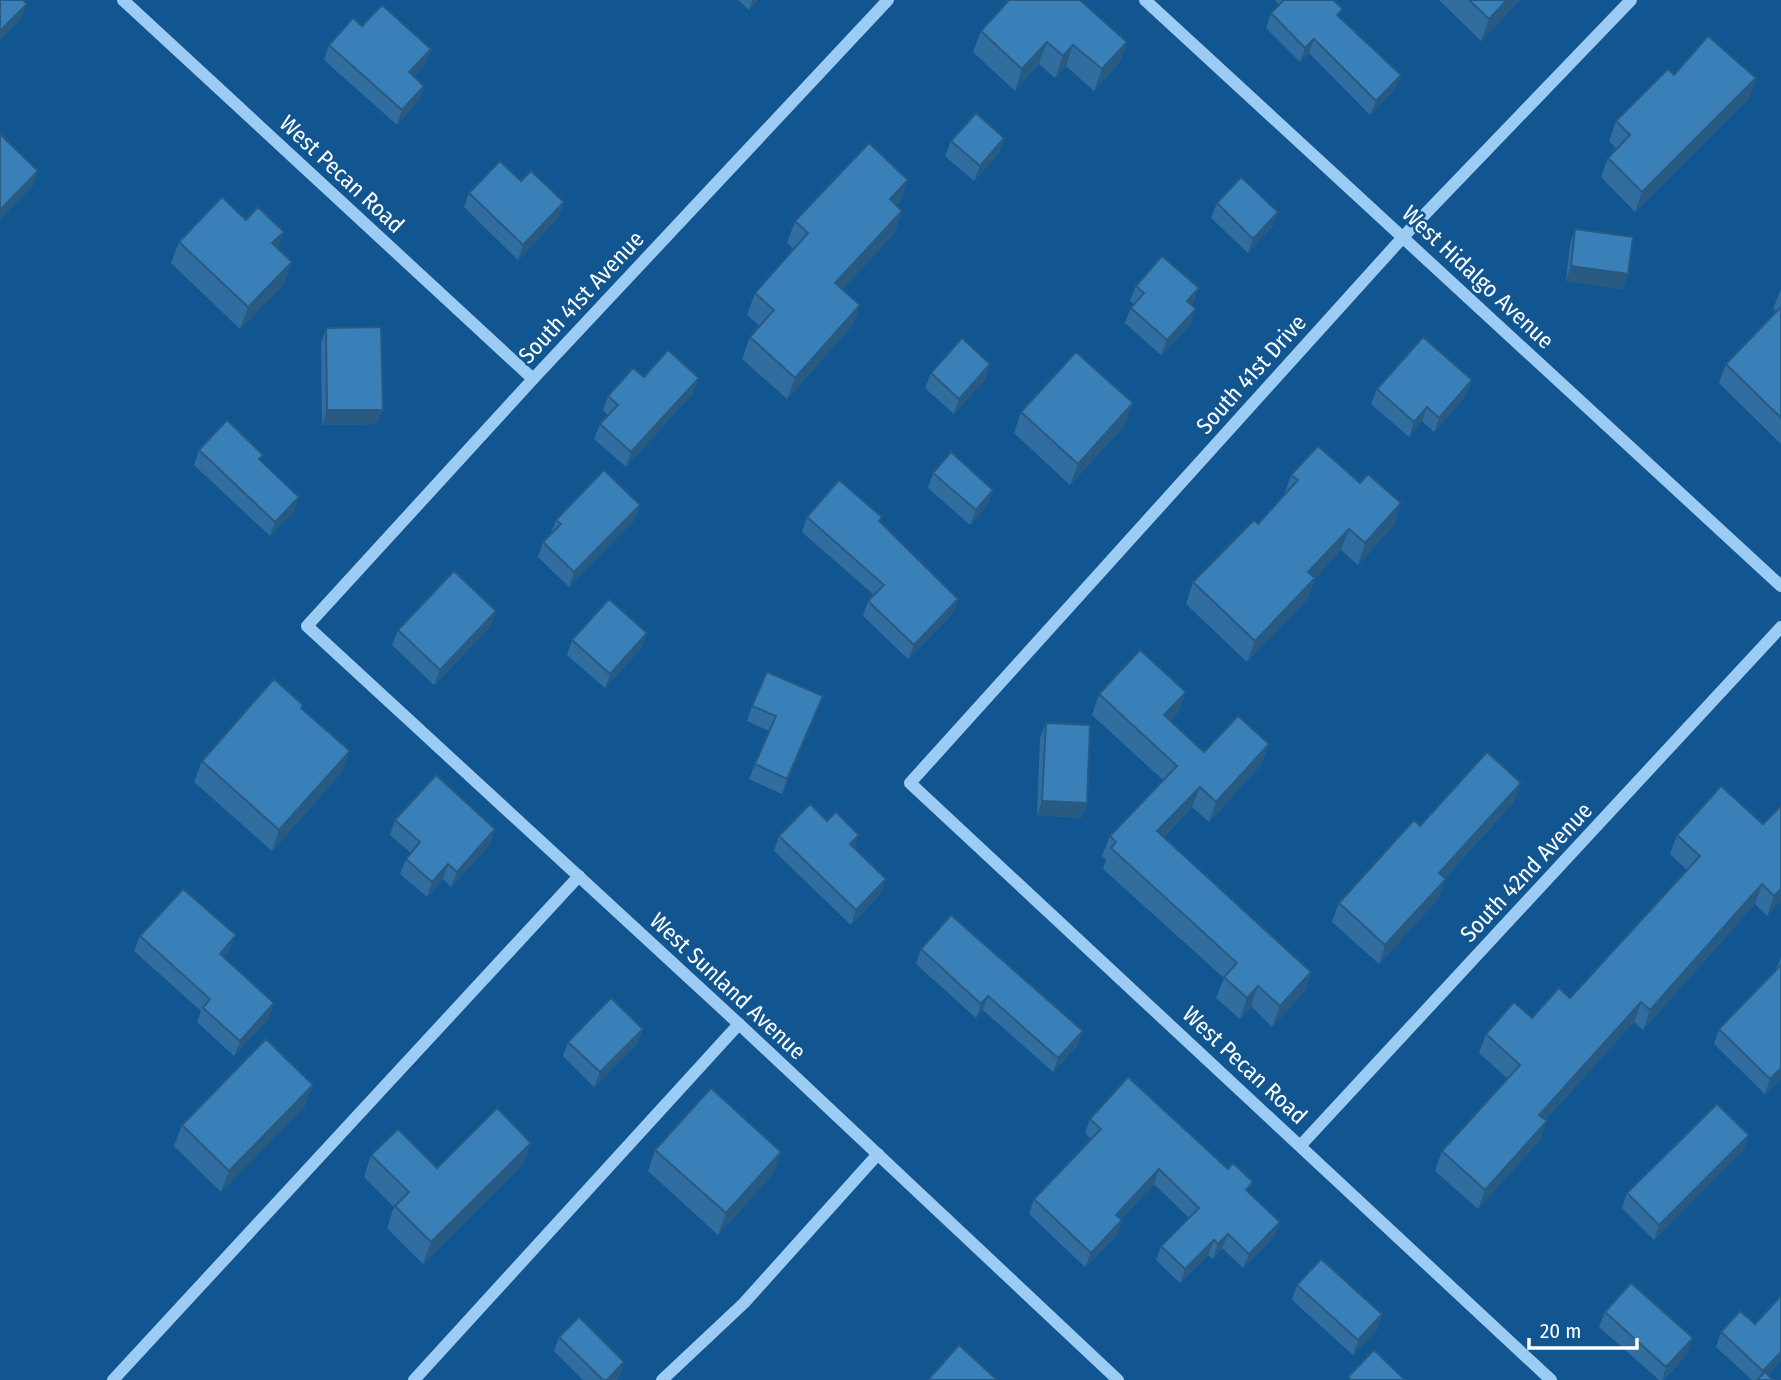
<svg xmlns="http://www.w3.org/2000/svg" width="1781" height="1380" font-family="'Fira Sans Condensed',sans-serif">
<rect width="100%" height="100%" fill="#115691"/>
<g fill="none" stroke-linecap="round" stroke-linejoin="round">
<g stroke="#9cccf3" stroke-width="12">
<path d="M123,0L533,379"/>
<path d="M888,0L533,379L307,626L739,1024L1118,1380"/>
<path d="M1145,0L1781,586"/>
<path d="M1301,1145L1781,627"/>
<path d="M113,1380L579,876"/>
<path d="M414,1380L739,1024"/>
<path d="M662,1380L744,1303L878,1154"/>
<path d="M1551,1380L910,783L1404,236L1631,0"/>
</g>
</g>
<g fill="#316e9f">
<path d="M738,0H758L749,10Z"/>
<path d="M1275,0H1333L1339,18L1401,75L1395,89L1370,115L1309,53L1300,62L1266,28L1271,13L1279,5Z"/>
<path d="M1439,0H1520L1481,41Z"/>
<path d="M362,26L426,63L414,76L424,86L419,100L397,125L324,60L329,45Z"/>
<path d="M981,31L1127,42L1119,63L1094,91L1066,66L1055,78L1039,64L1015,91L973,52Z"/>
<path d="M1674,75L1756,78L1749,98L1635,212L1601,177L1608,158L1617,149L1609,141L1616,121Z"/>
<path d="M1004,138L999,153L974,181L945,156L951,141Z"/>
<path d="M908,180L900,201L897,205L902,211L895,233L842,289L860,305L852,326L787,399L742,359L750,337L760,326L747,315L755,293L794,249L787,243L795,221Z"/>
<path d="M521,181L564,202L559,217L518,260L464,207L469,193Z"/>
<path d="M1217,203L1278,212L1272,227L1248,253L1211,218Z"/>
<path d="M246,220L284,232L277,248L284,284L240,329L171,263L179,242Z"/>
<path d="M1575,229L1628,274L1622,289L1566,281L1570,244Z"/>
<path d="M1136,286L1199,288L1193,303L1191,305V324L1161,355L1125,323L1131,308L1134,304L1130,301Z"/>
<path d="M1781,289V444L1719,383L1726,364L1777,312L1773,309Z"/>
<path d="M326,328L377,424L322,425L321,343Z"/>
<path d="M990,364L985,379L954,414L925,388L931,373Z"/>
<path d="M644,377L694,392L626,467L594,439L600,424L608,415L603,410L608,396Z"/>
<path d="M1472,380L1466,395L1434,432L1422,421L1409,437L1371,404L1377,389Z"/>
<path d="M1021,412L1125,425L1070,485L1014,433Z"/>
<path d="M199,450L261,460L294,511L270,536L194,465Z"/>
<path d="M933,473L993,490L988,504L970,525L928,488Z"/>
<path d="M1291,475L1360,483L1401,503L1394,525L1358,565L1341,550L1315,578L1307,600L1247,662L1186,604L1193,582L1258,524L1284,495Z"/>
<path d="M640,505L635,519L569,587L538,557L543,542L551,533L556,520Z"/>
<path d="M807,517L880,522L958,599L953,613L908,659L863,616L868,601L874,595L802,532Z"/>
<path d="M491,626L434,685L392,645L398,630Z"/>
<path d="M647,633L641,648L605,688L567,655L572,640Z"/>
<path d="M1186,692L1178,712L1170,721L1204,752L1269,744L1261,765L1209,822L1192,807L1164,837L1311,972L1304,992L1272,1027L1251,1006L1240,1019L1216,998L1224,978L1103,869L1106,860L1102,856L1110,836L1163,780L1092,715L1099,694Z"/>
<path d="M823,696L782,794L749,779L769,731L747,721L752,706Z"/>
<path d="M302,709L350,751L342,772L272,851L194,782L202,761Z"/>
<path d="M1046,723L1087,803L1081,818L1037,815L1040,738Z"/>
<path d="M1721,786L1781,901L1767,916L1755,904L1643,1030L1634,1022L1545,1120L1540,1140L1478,1209L1435,1171L1442,1151L1508,1079L1479,1053L1486,1034L1532,1018L1570,998L1687,870L1670,854L1677,835Z"/>
<path d="M1514,802L1445,878L1446,879L1439,898L1379,964L1332,922L1339,903L1420,826Z"/>
<path d="M395,820L490,844L451,887L443,879L427,897L400,874L406,859L411,853L390,835Z"/>
<path d="M779,836L854,848L886,879L881,893L851,925L774,851Z"/>
<path d="M140,936L230,950L224,957L269,1018L234,1056L197,1022L201,1011L134,951Z"/>
<path d="M921,949L1083,1031L1077,1046L1053,1072L983,1010L976,1018L916,964Z"/>
<path d="M1781,957V1078L1765,1094L1714,1044L1719,1029L1776,969Z"/>
<path d="M643,1029L637,1044L594,1087L563,1056L568,1042Z"/>
<path d="M305,1107L221,1192L174,1146L182,1125Z"/>
<path d="M1090,1119L1249,1193L1275,1236L1243,1268L1222,1248L1213,1259L1208,1255L1180,1283L1156,1260L1161,1246L1189,1218L1154,1184L1121,1219L1117,1235L1085,1267L1029,1214L1034,1199L1091,1139L1085,1133Z"/>
<path d="M1749,1135L1743,1150L1654,1240L1622,1208L1627,1193Z"/>
<path d="M531,1143L523,1164L423,1264L387,1228L394,1207L364,1177L371,1155L437,1168Z"/>
<path d="M655,1150L774,1173L718,1235L648,1171Z"/>
<path d="M1297,1285L1382,1314L1377,1329L1353,1355L1292,1300Z"/>
<path d="M1605,1312L1688,1353L1663,1380H1659L1599,1327Z"/>
<path d="M1721,1332L1781,1360L1768,1375L1773,1380H1752L1716,1347Z"/>
<path d="M559,1337L624,1362L619,1377L616,1380H583L554,1351Z"/>
</g>
<g fill="#285a82">
<path d="M752,0H758L749,10Z"/>
<path d="M1507,0H1520L1481,41L1489,19Z"/>
<path d="M27,4L21,19L0,40V31Z"/>
<path d="M1314,39L1309,53L1300,62L1305,48Z"/>
<path d="M1047,42L1039,64L1015,91L1022,69Z"/>
<path d="M1127,42L1119,63L1094,91L1102,69Z"/>
<path d="M1073,45L1066,66L1055,78L1063,56Z"/>
<path d="M431,49L426,63L404,87L409,72Z"/>
<path d="M1401,75L1395,89L1370,115L1376,101Z"/>
<path d="M1756,78L1749,98L1635,212L1642,192Z"/>
<path d="M424,86L419,100L397,125L402,110Z"/>
<path d="M1004,138L999,153L974,181L980,166Z"/>
<path d="M38,171L33,186L0,220V210Z"/>
<path d="M908,180L900,201L882,221L890,199Z"/>
<path d="M564,202L559,217L518,260L523,245Z"/>
<path d="M902,211L895,233L828,305L835,283Z"/>
<path d="M1278,212L1272,227L1248,253L1253,239Z"/>
<path d="M284,232L276,253L272,243Z"/>
<path d="M292,262L284,284L240,329L248,307Z"/>
<path d="M1571,266L1628,274L1622,289L1566,281Z"/>
<path d="M1199,288L1193,303L1182,316L1187,301Z"/>
<path d="M860,305L852,326L787,399L795,378Z"/>
<path d="M1196,309L1191,324L1161,355L1167,340Z"/>
<path d="M990,364L985,379L954,414L959,399Z"/>
<path d="M699,378L694,392L626,467L631,452Z"/>
<path d="M1472,380L1466,395L1434,432L1439,418Z"/>
<path d="M1133,403L1125,425L1070,485L1078,464Z"/>
<path d="M1427,407L1422,421L1409,437L1414,422Z"/>
<path d="M327,410H383L377,424L322,425Z"/>
<path d="M993,490L988,504L970,525L976,510Z"/>
<path d="M299,497L294,511L270,536L275,522Z"/>
<path d="M1401,503L1394,525L1358,565L1365,543Z"/>
<path d="M640,505L635,519L569,587L574,572Z"/>
<path d="M1349,529L1341,550L1312,581L1315,578L1307,600L1247,662L1255,641L1308,572Z"/>
<path d="M958,599L953,613L908,659L914,645Z"/>
<path d="M496,611L491,626L434,685L440,670Z"/>
<path d="M647,633L641,648L605,688L610,674Z"/>
<path d="M1186,692L1178,712L1156,736L1164,715Z"/>
<path d="M823,696L818,710L782,794L787,779Z"/>
<path d="M1269,744L1261,765L1209,822L1216,802Z"/>
<path d="M350,751L342,772L272,851L279,830Z"/>
<path d="M1521,783L1514,802L1432,892L1439,873Z"/>
<path d="M1200,787L1192,807L1150,851L1157,831Z"/>
<path d="M1042,801L1087,803L1081,818L1037,815Z"/>
<path d="M495,829L490,844L451,887L457,872Z"/>
<path d="M859,835L854,850L850,844Z"/>
<path d="M448,864L443,879L427,897L432,882Z"/>
<path d="M886,879L881,893L851,925L856,910Z"/>
<path d="M1446,879L1439,898L1379,964L1385,945Z"/>
<path d="M1762,884L1755,904L1643,1030L1650,1010Z"/>
<path d="M1781,889V901L1767,916L1774,896Z"/>
<path d="M236,935L230,950L214,968L220,954Z"/>
<path d="M1311,972L1304,992L1272,1027L1280,1006Z"/>
<path d="M1258,986L1251,1006L1240,1019L1247,998Z"/>
<path d="M988,996L983,1010L976,1018L981,1004Z"/>
<path d="M1641,1002L1634,1022L1532,1134L1539,1115Z"/>
<path d="M274,1003L269,1018L234,1056L240,1041Z"/>
<path d="M643,1029L637,1044L594,1087L600,1072Z"/>
<path d="M1083,1031L1077,1046L1053,1072L1058,1058Z"/>
<path d="M1781,1068V1078L1765,1094L1770,1079Z"/>
<path d="M313,1085L305,1107L221,1192L229,1171Z"/>
<path d="M1547,1121L1540,1140L1478,1209L1485,1190Z"/>
<path d="M1749,1135L1743,1150L1654,1240L1659,1225Z"/>
<path d="M531,1143L523,1164L423,1264L431,1242Z"/>
<path d="M781,1152L774,1173L718,1235L726,1213Z"/>
<path d="M1159,1169L1154,1184L1111,1229L1116,1215Z"/>
<path d="M1122,1220L1117,1235L1085,1267L1091,1253Z"/>
<path d="M1280,1222L1275,1236L1243,1268L1249,1254Z"/>
<path d="M1228,1234L1222,1248L1213,1259L1218,1244Z"/>
<path d="M1214,1240L1208,1255L1180,1283L1185,1269Z"/>
<path d="M1382,1314L1377,1329L1353,1355L1358,1340Z"/>
<path d="M1693,1338L1688,1353L1662,1380L1666,1367Z"/>
<path d="M1781,1352V1360L1763,1380H1760L1763,1371Z"/>
<path d="M624,1362L619,1377L616,1380H607Z"/>
</g>
<g fill="#3980b9" stroke="#285a82" stroke-width="2">
<path d="M0,0H23L27,4L0,31Z"/>
<path d="M1009,0H1080L1127,42L1102,69L1073,45L1063,56L1047,42L1022,69L981,31Z"/>
<path d="M1284,0H1333L1343,9L1337,15L1401,75L1376,101L1314,39L1305,48L1271,13Z"/>
<path d="M1469,0H1507L1489,19Z"/>
<path d="M382,5L431,49L409,72L424,86L402,110L329,45L353,18L362,26Z"/>
<path d="M1708,36L1756,78L1642,192L1608,158L1630,135L1616,121L1668,69L1674,75Z"/>
<path d="M976,113L1004,138L980,166L951,141Z"/>
<path d="M0,134L38,171L0,210Z"/>
<path d="M869,143L908,180L890,199L902,211L835,283L860,305L795,378L750,337L774,310L755,293L808,233L795,221Z"/>
<path d="M500,161L521,181L531,171L564,202L523,245L469,193Z"/>
<path d="M1241,177L1278,212L1253,239L1217,203Z"/>
<path d="M222,197L246,220L258,207L284,232L272,243L292,262L248,307L179,242Z"/>
<path d="M1575,229L1633,237L1628,274L1571,266Z"/>
<path d="M1162,256L1199,288L1187,301L1196,309L1167,340L1131,308L1144,293L1136,286Z"/>
<path d="M1781,307V418L1726,364Z"/>
<path d="M381,327L383,410H327L326,328Z"/>
<path d="M1423,337L1472,380L1439,418L1427,407L1414,422L1377,389Z"/>
<path d="M962,338L990,364L959,399L931,373Z"/>
<path d="M668,350L699,378L631,452L600,424L618,405L608,396L633,368L644,377Z"/>
<path d="M1076,352L1133,403L1078,464L1021,412Z"/>
<path d="M227,420L263,455L259,459L299,497L275,522L199,450Z"/>
<path d="M1318,446L1360,483L1368,474L1401,503L1365,543L1349,529L1308,572L1315,578L1255,641L1193,582L1254,520L1258,524L1298,480L1291,475Z"/>
<path d="M951,452L993,490L976,510L933,473Z"/>
<path d="M604,470L640,505L574,572L543,542L561,524L556,520Z"/>
<path d="M839,480L882,517L879,521L958,599L914,645L868,601L884,585L807,517Z"/>
<path d="M454,571L496,611L440,670L398,630Z"/>
<path d="M609,599L647,633L610,674L572,640Z"/>
<path d="M1140,650L1186,692L1164,715L1204,752L1238,716L1269,744L1216,802L1200,787L1157,831L1311,972L1280,1006L1258,986L1247,998L1224,977L1237,963L1111,848L1116,842L1110,836L1177,766L1099,694Z"/>
<path d="M767,672L823,696L787,779L755,764L776,716L752,706Z"/>
<path d="M274,679L303,705L301,708L350,751L279,830L202,761Z"/>
<path d="M1046,723L1090,725L1087,803L1042,801Z"/>
<path d="M1487,752L1521,783L1439,873L1446,879L1385,945L1339,903L1414,820L1420,826Z"/>
<path d="M436,775L495,829L457,872L448,864L432,882L406,859L420,842L395,820Z"/>
<path d="M1721,786L1763,824L1781,806V889L1774,896L1762,884L1650,1010L1641,1002L1539,1115L1547,1121L1485,1190L1442,1151L1520,1065L1486,1034L1514,1002L1532,1018L1559,988L1570,998L1700,856L1677,835Z"/>
<path d="M810,804L827,821L836,812L859,835L850,844L886,879L856,910L779,836Z"/>
<path d="M183,889L236,935L220,954L274,1003L240,1041L203,1008L210,999L140,936Z"/>
<path d="M951,915L1083,1031L1058,1058L988,996L981,1004L921,949Z"/>
<path d="M1781,965V1068L1770,1079L1719,1029Z"/>
<path d="M611,998L643,1029L600,1072L568,1042Z"/>
<path d="M266,1039L313,1085L229,1171L182,1125Z"/>
<path d="M1128,1077L1228,1169L1233,1163L1253,1182L1246,1190L1280,1222L1249,1254L1228,1234L1218,1244L1214,1240L1185,1269L1161,1246L1199,1208L1159,1169L1116,1215L1122,1220L1091,1253L1034,1199L1101,1129L1090,1119Z"/>
<path d="M711,1088L781,1152L726,1213L655,1150Z"/>
<path d="M1717,1104L1749,1135L1659,1225L1627,1193Z"/>
<path d="M497,1108L531,1143L431,1242L395,1206L409,1192L371,1155L398,1129L437,1168Z"/>
<path d="M1321,1259L1382,1314L1358,1340L1297,1285Z"/>
<path d="M1631,1283L1693,1338L1666,1367L1605,1312Z"/>
<path d="M1781,1296V1352L1763,1371L1721,1332L1740,1311L1755,1324Z"/>
<path d="M579,1317L624,1362L607,1380H603L559,1337Z"/>
<path d="M959,1345L996,1379L995,1380H928Z"/>
<path d="M1374,1350L1405,1380H1351L1348,1377Z"/>
<path d="M1765,1372L1773,1380H1757Z"/>
</g>
<g text-anchor="middle" stroke-width="5" stroke-linejoin="round" paint-order="stroke">
<g font-size="23" fill="#fff" stroke="#115691">
<text transform="translate(342 174) rotate(43)" y="8">West Pecan Road</text>
<text transform="translate(1478 277) rotate(43)" y="8">West Hidalgo Avenue</text>
<text transform="translate(581 297) rotate(-47)" y="8">South 41st Avenue</text>
<text transform="translate(1251 374) rotate(-48)" y="8">South 41st Drive</text>
<text transform="translate(1526 872) rotate(-47)" y="8">South 42nd Avenue</text>
<text transform="translate(728 986) rotate(43)" y="8">West Sunland Avenue</text>
<text transform="translate(1245 1065) rotate(43)" y="8">West Pecan Road</text>
</g>
</g>
<path d="M1529 1338v10h108v-10" fill="none" stroke="#ffffff" stroke-width="3.5"/>
<text x="1540" y="1338" font-size="21" fill="#ffffff" stroke="#115691" stroke-width="5" paint-order="stroke">20 m</text>
</svg>
